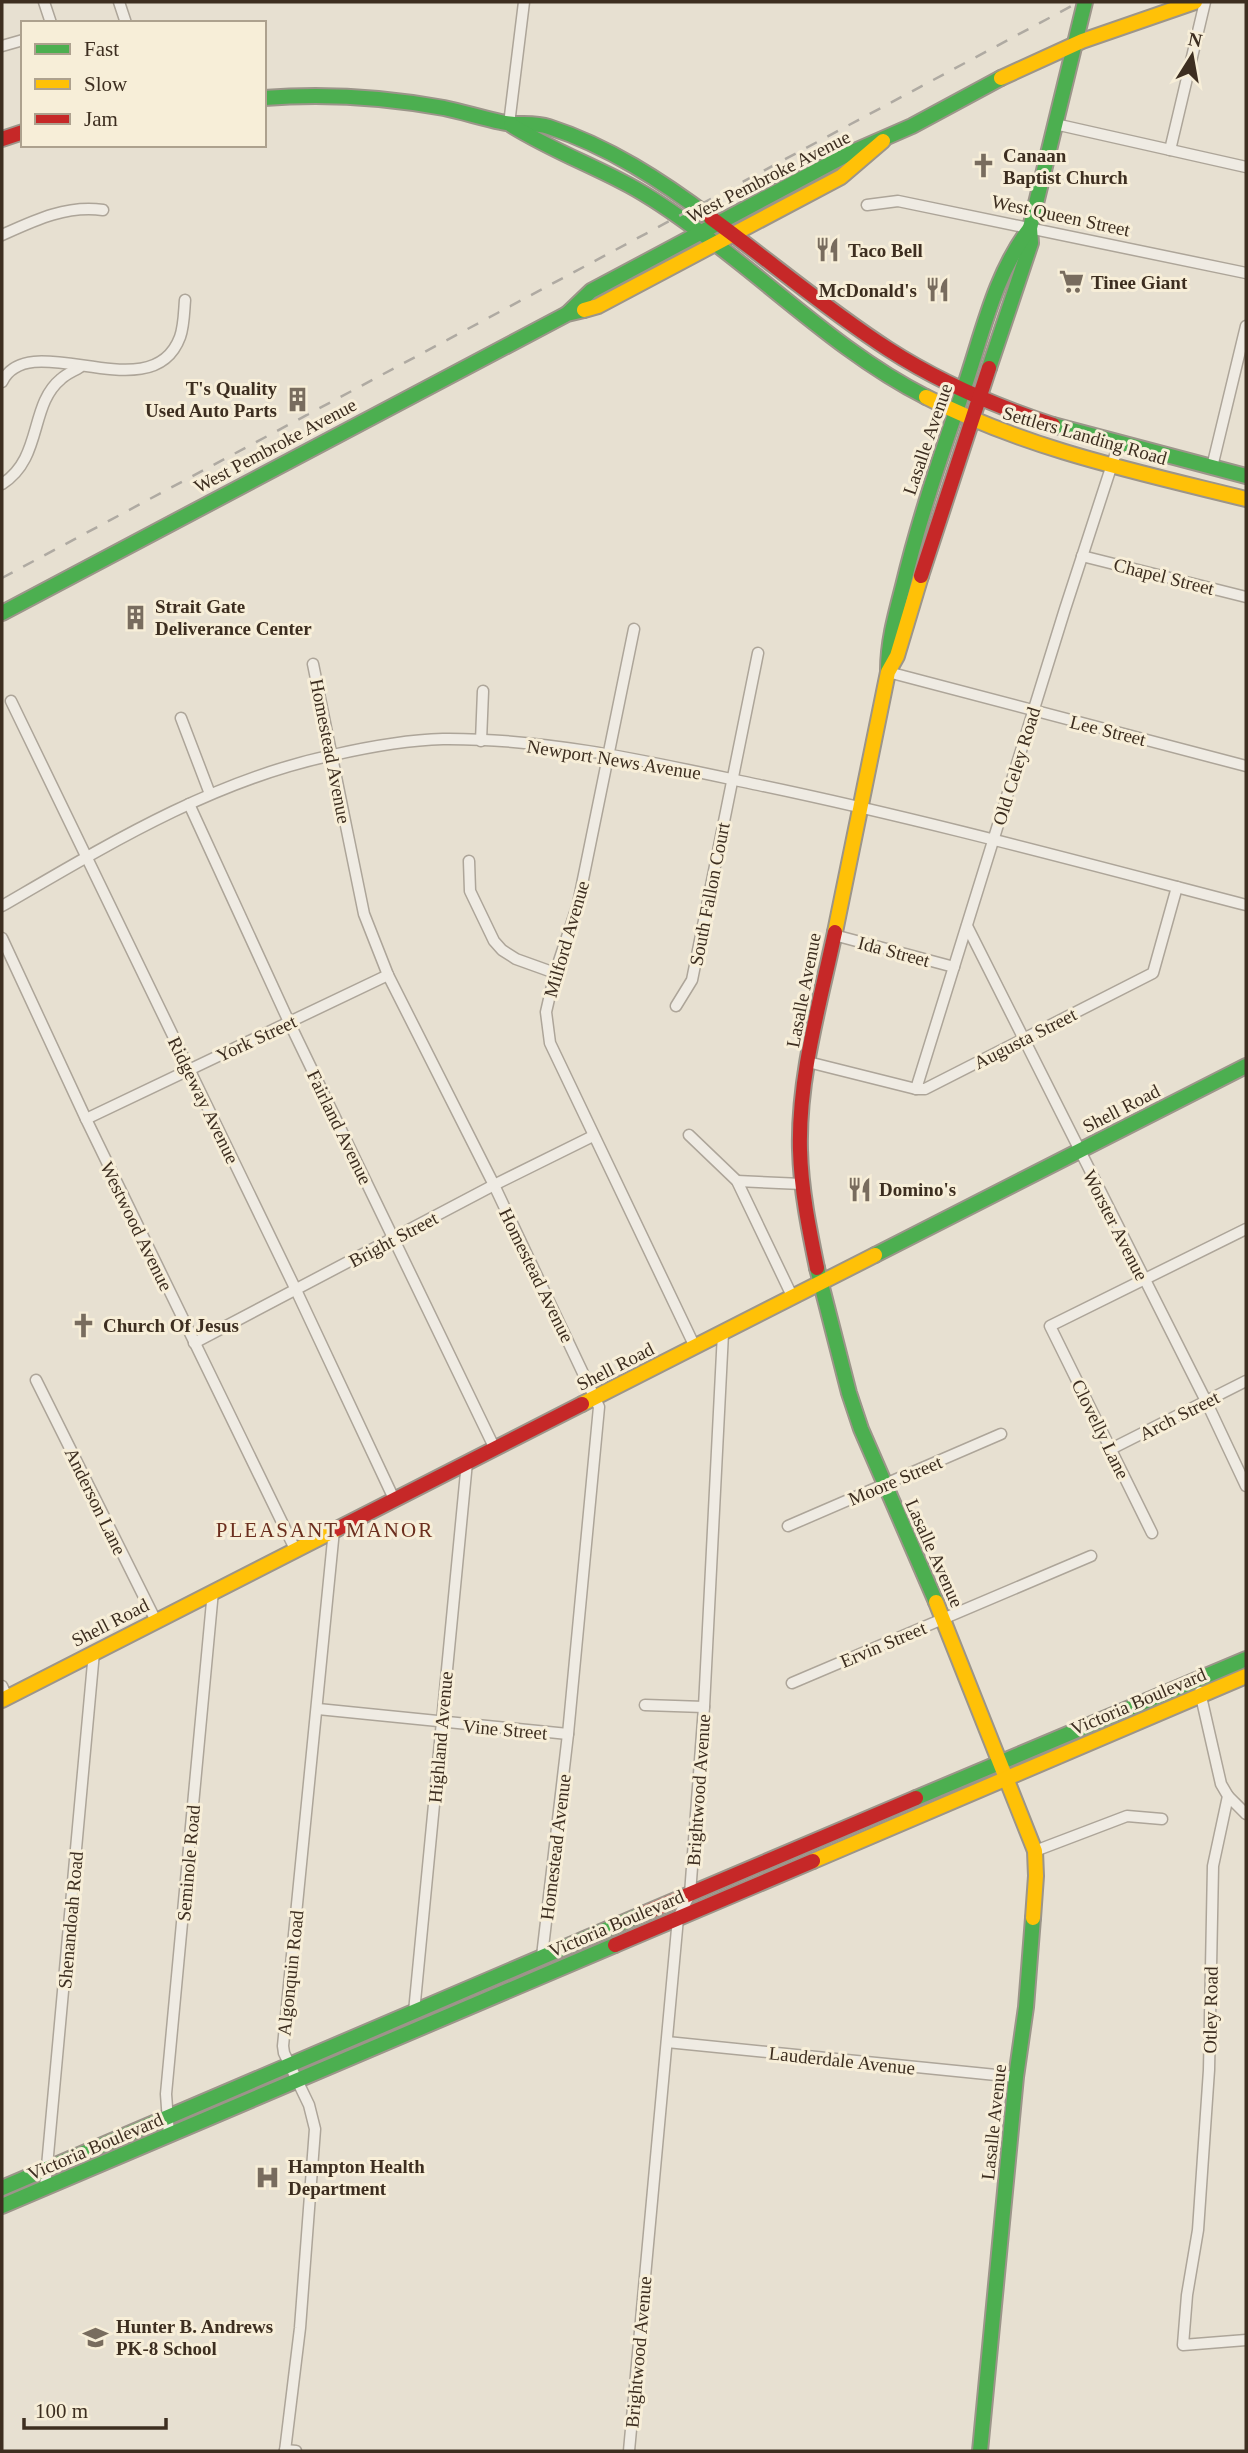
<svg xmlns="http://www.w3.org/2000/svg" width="1248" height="2453" font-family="'Times New Roman',serif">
<rect width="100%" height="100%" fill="#e7e0d1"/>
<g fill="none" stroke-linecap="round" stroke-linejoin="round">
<defs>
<g id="street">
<path d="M44,2L51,23"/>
<path d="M119,2L126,23"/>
<path d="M2,46L23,40"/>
<path d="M509,124L524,2"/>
<path d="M1055,124L1246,167"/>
<path d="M1170,150L1205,2"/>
<path d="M867,205L898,201L1246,273"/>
<path d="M2,235C35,220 66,205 103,210"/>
<path d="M2,382C29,325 152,413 180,337C184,326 184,312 185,300"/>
<path d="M1212,467L1246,326"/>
<path d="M2,484C43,458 29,405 61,379C66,374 74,371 80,367"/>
<path d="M1082,556L1246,597"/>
<path d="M634,629L578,904L555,973L546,1012L550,1043L695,1347"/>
<path d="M313,664L364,914L388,975L494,1185L599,1407L568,1734L542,1956"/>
<path d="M888,672L1246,766"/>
<path d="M11,701L296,1290L394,1499"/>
<path d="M181,718L210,794"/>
<path d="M481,741L483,691"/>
<path d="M189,804L289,1022L495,1449"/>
<path d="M469,861L470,891L494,941L502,950L516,959L555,973"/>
<path d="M2,906C107,845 213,780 333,755C368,747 406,740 443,739C549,738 655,763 759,785C922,819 1084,863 1246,905"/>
<path d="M967,926L1206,1401L1246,1486"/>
<path d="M834,935L954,967"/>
<path d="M2,938L86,1119L295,1549"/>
<path d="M676,1006L692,980L758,653"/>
<path d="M808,1062L916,1089H925L1153,973L1177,887"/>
<path d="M916,1089L1065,609L1119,443"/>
<path d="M86,1119L388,975"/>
<path d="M689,1135L737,1181L793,1298"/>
<path d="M737,1181L802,1184"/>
<path d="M194,1343L494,1185L593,1136"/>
<path d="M36,1380L156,1621"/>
<path d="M1111,1449L1246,1381"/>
<path d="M788,1526L1001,1434"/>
<path d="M1152,1533L1050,1326L1246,1229"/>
<path d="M792,1683L1091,1556"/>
<path d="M2,1686L7,1697"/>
<path d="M1200,1692L1221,1784L1228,1796L1213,1866L1209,2070L1198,2230L1187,2295L1183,2345L1246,2340"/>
<path d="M645,1705L704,1707"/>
<path d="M318,1709L568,1734"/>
<path d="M1228,1796L1246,1814"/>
<path d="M1035,1851L1127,1816L1162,1819"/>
<path d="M414,2012L467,1462"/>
<path d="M667,2042L1016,2077"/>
<path d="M169,2135L166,2094L213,1591"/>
<path d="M45,2188L94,1652"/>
<path d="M285,2450L296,2451"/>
<path d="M285,2451L300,2328L315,2129L309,2105L284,2053L283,2046L334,1530"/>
<path d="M629,2451L678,1918L690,1894L704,1707L723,1333"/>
</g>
<g id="fast">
<path d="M264,98C325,93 384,97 444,108C463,112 482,118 501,122C517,126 533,122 549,127C608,146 662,181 711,218"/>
<path d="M511,125C546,147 584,162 621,181C645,193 667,208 689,224C768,280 839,353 926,397"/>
<path d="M568,313L591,291L848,154L912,126L1001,78"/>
<path d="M989,368L1031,243L1030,228L1085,2"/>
<path d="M1053,425L1246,476"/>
<path d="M2,613L567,314L584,310"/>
<path d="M888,670C888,641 896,613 903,586C919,519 941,455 963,391C982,336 994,275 1030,228"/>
<path d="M875,1255L1246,1066"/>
<path d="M817,1268L849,1393L861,1429L936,1602"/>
<path d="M916,1798L1246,1659"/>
<path d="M2,2188L645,1913"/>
<path d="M2,2206L615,1945"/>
<path d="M980,2451L1016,2077L1026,2007L1033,1918"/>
</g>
<g id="slow">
<path d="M1001,78L1082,41L1195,2"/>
<path d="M584,310L598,306L841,177L883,141"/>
<path d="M926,397C1027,449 1137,472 1246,499"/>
<path d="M835,932L888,672L897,656L921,576"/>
<path d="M582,1404L875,1255"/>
<path d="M936,1602L1035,1851L1036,1876L1033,1918"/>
<path d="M2,1700L337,1529"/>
<path d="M813,1861L1246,1676"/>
</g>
<g id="jam">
<path d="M2,139L23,132"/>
<path d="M711,218C770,261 826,309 888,349C939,382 995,406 1053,425"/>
<path d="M921,576L989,368"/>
<path d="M817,1268C809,1229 801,1190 800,1150C798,1077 820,1003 835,932"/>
<path d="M337,1529L582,1404"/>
<path d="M645,1913L916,1798"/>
<path d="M615,1945L813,1861"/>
</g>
</defs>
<use href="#street" stroke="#ada599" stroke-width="13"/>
<use href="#fast" stroke="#9c958a" stroke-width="18"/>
<use href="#slow" stroke="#9c958a" stroke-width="18"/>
<use href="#jam" stroke="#9c958a" stroke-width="18"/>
<use href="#street" stroke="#efebe3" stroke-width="10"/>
<use href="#fast" stroke="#4caf50" stroke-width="14"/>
<use href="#slow" stroke="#ffc107" stroke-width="14"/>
<use href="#jam" stroke="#c62828" stroke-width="14"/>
<path stroke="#afaaa2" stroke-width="2.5" stroke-dasharray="12 12" stroke-linecap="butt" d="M2,578L1079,2"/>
</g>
<defs>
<symbol id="church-bare" viewBox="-9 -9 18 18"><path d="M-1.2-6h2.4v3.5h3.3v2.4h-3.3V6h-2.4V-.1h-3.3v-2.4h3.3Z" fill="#786c5e" stroke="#f7eed8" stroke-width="2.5" paint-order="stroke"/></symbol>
<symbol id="restaurant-bare" viewBox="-9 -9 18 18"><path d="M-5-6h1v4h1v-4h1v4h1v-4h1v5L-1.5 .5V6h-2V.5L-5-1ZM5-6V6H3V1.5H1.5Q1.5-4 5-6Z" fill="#786c5e" stroke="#f7eed8" stroke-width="2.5" paint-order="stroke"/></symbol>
<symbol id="supermarket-bare" viewBox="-9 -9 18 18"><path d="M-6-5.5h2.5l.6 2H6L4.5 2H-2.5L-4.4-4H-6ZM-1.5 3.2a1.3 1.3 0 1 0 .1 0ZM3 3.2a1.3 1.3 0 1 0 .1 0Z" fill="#786c5e" stroke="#f7eed8" stroke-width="2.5" paint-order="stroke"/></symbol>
<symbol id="building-bare" viewBox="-9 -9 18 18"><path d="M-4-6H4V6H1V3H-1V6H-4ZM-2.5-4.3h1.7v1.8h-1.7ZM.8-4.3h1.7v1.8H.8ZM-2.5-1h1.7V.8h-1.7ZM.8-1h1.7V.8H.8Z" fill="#786c5e" stroke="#f7eed8" stroke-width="2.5" paint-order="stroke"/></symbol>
<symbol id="hospital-bare" viewBox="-9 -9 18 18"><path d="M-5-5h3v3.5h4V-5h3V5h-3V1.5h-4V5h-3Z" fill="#786c5e" stroke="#f7eed8" stroke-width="2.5" paint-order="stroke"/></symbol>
<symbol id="school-bare" viewBox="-9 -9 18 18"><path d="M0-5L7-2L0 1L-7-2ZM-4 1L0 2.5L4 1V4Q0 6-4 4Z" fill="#786c5e" stroke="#f7eed8" stroke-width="2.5" paint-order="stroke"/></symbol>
</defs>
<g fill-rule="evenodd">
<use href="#church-bare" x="966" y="148" width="35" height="35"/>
<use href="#restaurant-bare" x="810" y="232" width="35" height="35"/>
<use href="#supermarket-bare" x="1054" y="264" width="35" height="35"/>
<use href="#restaurant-bare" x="920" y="272" width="35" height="35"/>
<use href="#building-bare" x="280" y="382" width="35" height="35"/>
<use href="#building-bare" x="118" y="600" width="35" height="35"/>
<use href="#restaurant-bare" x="842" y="1172" width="35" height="35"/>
<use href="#church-bare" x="66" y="1308" width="35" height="35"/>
<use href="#hospital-bare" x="250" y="2160" width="35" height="35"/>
<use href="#school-bare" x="78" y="2320" width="35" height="35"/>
</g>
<g text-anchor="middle" stroke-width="6" stroke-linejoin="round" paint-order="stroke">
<g font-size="19" font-weight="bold" fill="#3d2e20" stroke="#f7eed8" text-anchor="start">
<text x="1003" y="162">Canaan<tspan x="1003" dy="22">Baptist Church</tspan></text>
<text x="848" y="257">Taco Bell</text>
<text x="1091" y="289">Tinee Giant</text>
<text x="917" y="297" text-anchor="end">McDonald's</text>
<text x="277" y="395" text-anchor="end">T's Quality<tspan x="277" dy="22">Used Auto Parts</tspan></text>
<text x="155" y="613">Strait Gate<tspan x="155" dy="22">Deliverance Center</tspan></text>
<text x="879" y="1196">Domino's</text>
<text x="103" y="1332">Church Of Jesus</text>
<text x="288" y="2173">Hampton Health<tspan x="288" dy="22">Department</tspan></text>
<text x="116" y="2333">Hunter B. Andrews<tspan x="116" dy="22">PK-8 School</tspan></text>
</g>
<g font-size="19" fill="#3d2e20" stroke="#f7eed8">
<text transform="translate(768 176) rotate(-27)" y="7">West Pembroke Avenue</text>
<text transform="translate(1061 215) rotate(12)" y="7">West Queen Street</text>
<text transform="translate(1085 435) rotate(16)" y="7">Settlers Landing Road</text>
<text transform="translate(927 439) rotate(-71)" y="7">Lasalle Avenue</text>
<text transform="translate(275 445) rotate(-28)" y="7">West Pembroke Avenue</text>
<text transform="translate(1164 576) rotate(14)" y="7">Chapel Street</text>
<text transform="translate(1108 730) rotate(14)" y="7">Lee Street</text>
<text transform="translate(331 751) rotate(79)" y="7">Homestead Avenue</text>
<text transform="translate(614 759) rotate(9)" y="7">Newport News Avenue</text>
<text transform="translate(1016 766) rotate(-73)" y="7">Old Celey Road</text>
<text transform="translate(709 894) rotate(-79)" y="7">South Fallon Court</text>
<text transform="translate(566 939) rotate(-74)" y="7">Milford Avenue</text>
<text transform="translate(894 951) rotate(15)" y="7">Ida Street</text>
<text transform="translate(803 990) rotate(-79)" y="7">Lasalle Avenue</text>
<text transform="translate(256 1038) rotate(-25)" y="7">York Street</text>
<text transform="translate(1025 1038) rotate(-27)" y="7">Augusta Street</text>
<text transform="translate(204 1100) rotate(64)" y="7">Ridgeway Avenue</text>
<text transform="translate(1121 1108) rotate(-27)" y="7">Shell Road</text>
<text transform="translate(340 1127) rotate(64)" y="7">Fairland Avenue</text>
<text transform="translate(1116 1225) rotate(63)" y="7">Worster Avenue</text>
<text transform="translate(137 1226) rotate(64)" y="7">Westwood Avenue</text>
<text transform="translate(393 1239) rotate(-28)" y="7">Bright Street</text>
<text transform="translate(537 1275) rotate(64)" y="7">Homestead Avenue</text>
<text transform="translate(615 1366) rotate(-27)" y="7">Shell Road</text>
<text transform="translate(1179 1415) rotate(-27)" y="7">Arch Street</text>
<text transform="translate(1101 1429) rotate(64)" y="7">Clovelly Lane</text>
<text transform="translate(895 1480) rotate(-23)" y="7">Moore Street</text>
<text transform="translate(96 1501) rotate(64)" y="7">Anderson Lane</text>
<text transform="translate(935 1553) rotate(66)" y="7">Lasalle Avenue</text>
<text transform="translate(110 1622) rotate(-27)" y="7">Shell Road</text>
<text transform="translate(883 1644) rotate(-23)" y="7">Ervin Street</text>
<text transform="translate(1138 1701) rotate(-23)" y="7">Victoria Boulevard</text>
<text transform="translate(505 1729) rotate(5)" y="7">Vine Street</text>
<text transform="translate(440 1737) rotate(-85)" y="7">Highland Avenue</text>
<text transform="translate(698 1790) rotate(-86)" y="7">Brightwood Avenue</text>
<text transform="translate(555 1847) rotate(-83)" y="7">Homestead Avenue</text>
<text transform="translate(188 1863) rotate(-85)" y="7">Seminole Road</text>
<text transform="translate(70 1920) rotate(-85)" y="7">Shenandoah Road</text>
<text transform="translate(616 1923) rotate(-23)" y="7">Victoria Boulevard</text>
<text transform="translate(290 1973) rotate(-84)" y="7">Algonquin Road</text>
<text transform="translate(1210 2010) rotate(-89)" y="7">Otley Road</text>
<text transform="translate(842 2060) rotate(6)" y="7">Lauderdale Avenue</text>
<text transform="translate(993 2122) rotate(-84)" y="7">Lasalle Avenue</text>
<text transform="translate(95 2146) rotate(-23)" y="7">Victoria Boulevard</text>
<text transform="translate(638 2352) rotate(-85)" y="7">Brightwood Avenue</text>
</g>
<g font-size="21" letter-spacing="2" fill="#6b2e1e" stroke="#f7eed8">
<text x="325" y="1537">PLEASANT MANOR</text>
</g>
</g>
<rect width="1248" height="2453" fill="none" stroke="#3d2e20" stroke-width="7"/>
<rect x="21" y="21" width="245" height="126" fill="#f7eed8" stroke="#ada18e" stroke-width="2"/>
<rect x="35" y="44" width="35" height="10" fill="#4caf50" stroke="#ada18e" stroke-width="2"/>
<text x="84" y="56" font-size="21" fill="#3d2e20">Fast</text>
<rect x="35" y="79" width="35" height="10" fill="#ffc107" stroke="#ada18e" stroke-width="2"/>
<text x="84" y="91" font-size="21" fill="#3d2e20">Slow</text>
<rect x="35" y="114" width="35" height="10" fill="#c62828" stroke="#ada18e" stroke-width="2"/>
<text x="84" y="126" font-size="21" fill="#3d2e20">Jam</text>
<g transform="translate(1192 56) rotate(11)" stroke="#f7eed8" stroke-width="5" paint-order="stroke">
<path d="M0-5L12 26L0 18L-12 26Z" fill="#3d2e20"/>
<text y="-10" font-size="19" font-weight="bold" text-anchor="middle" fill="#3d2e20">N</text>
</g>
<path d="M24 2418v10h142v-10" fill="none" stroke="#3d2e20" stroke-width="3.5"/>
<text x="35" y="2418" font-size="21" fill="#3d2e20" stroke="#f7eed8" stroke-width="5" paint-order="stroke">100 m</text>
</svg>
